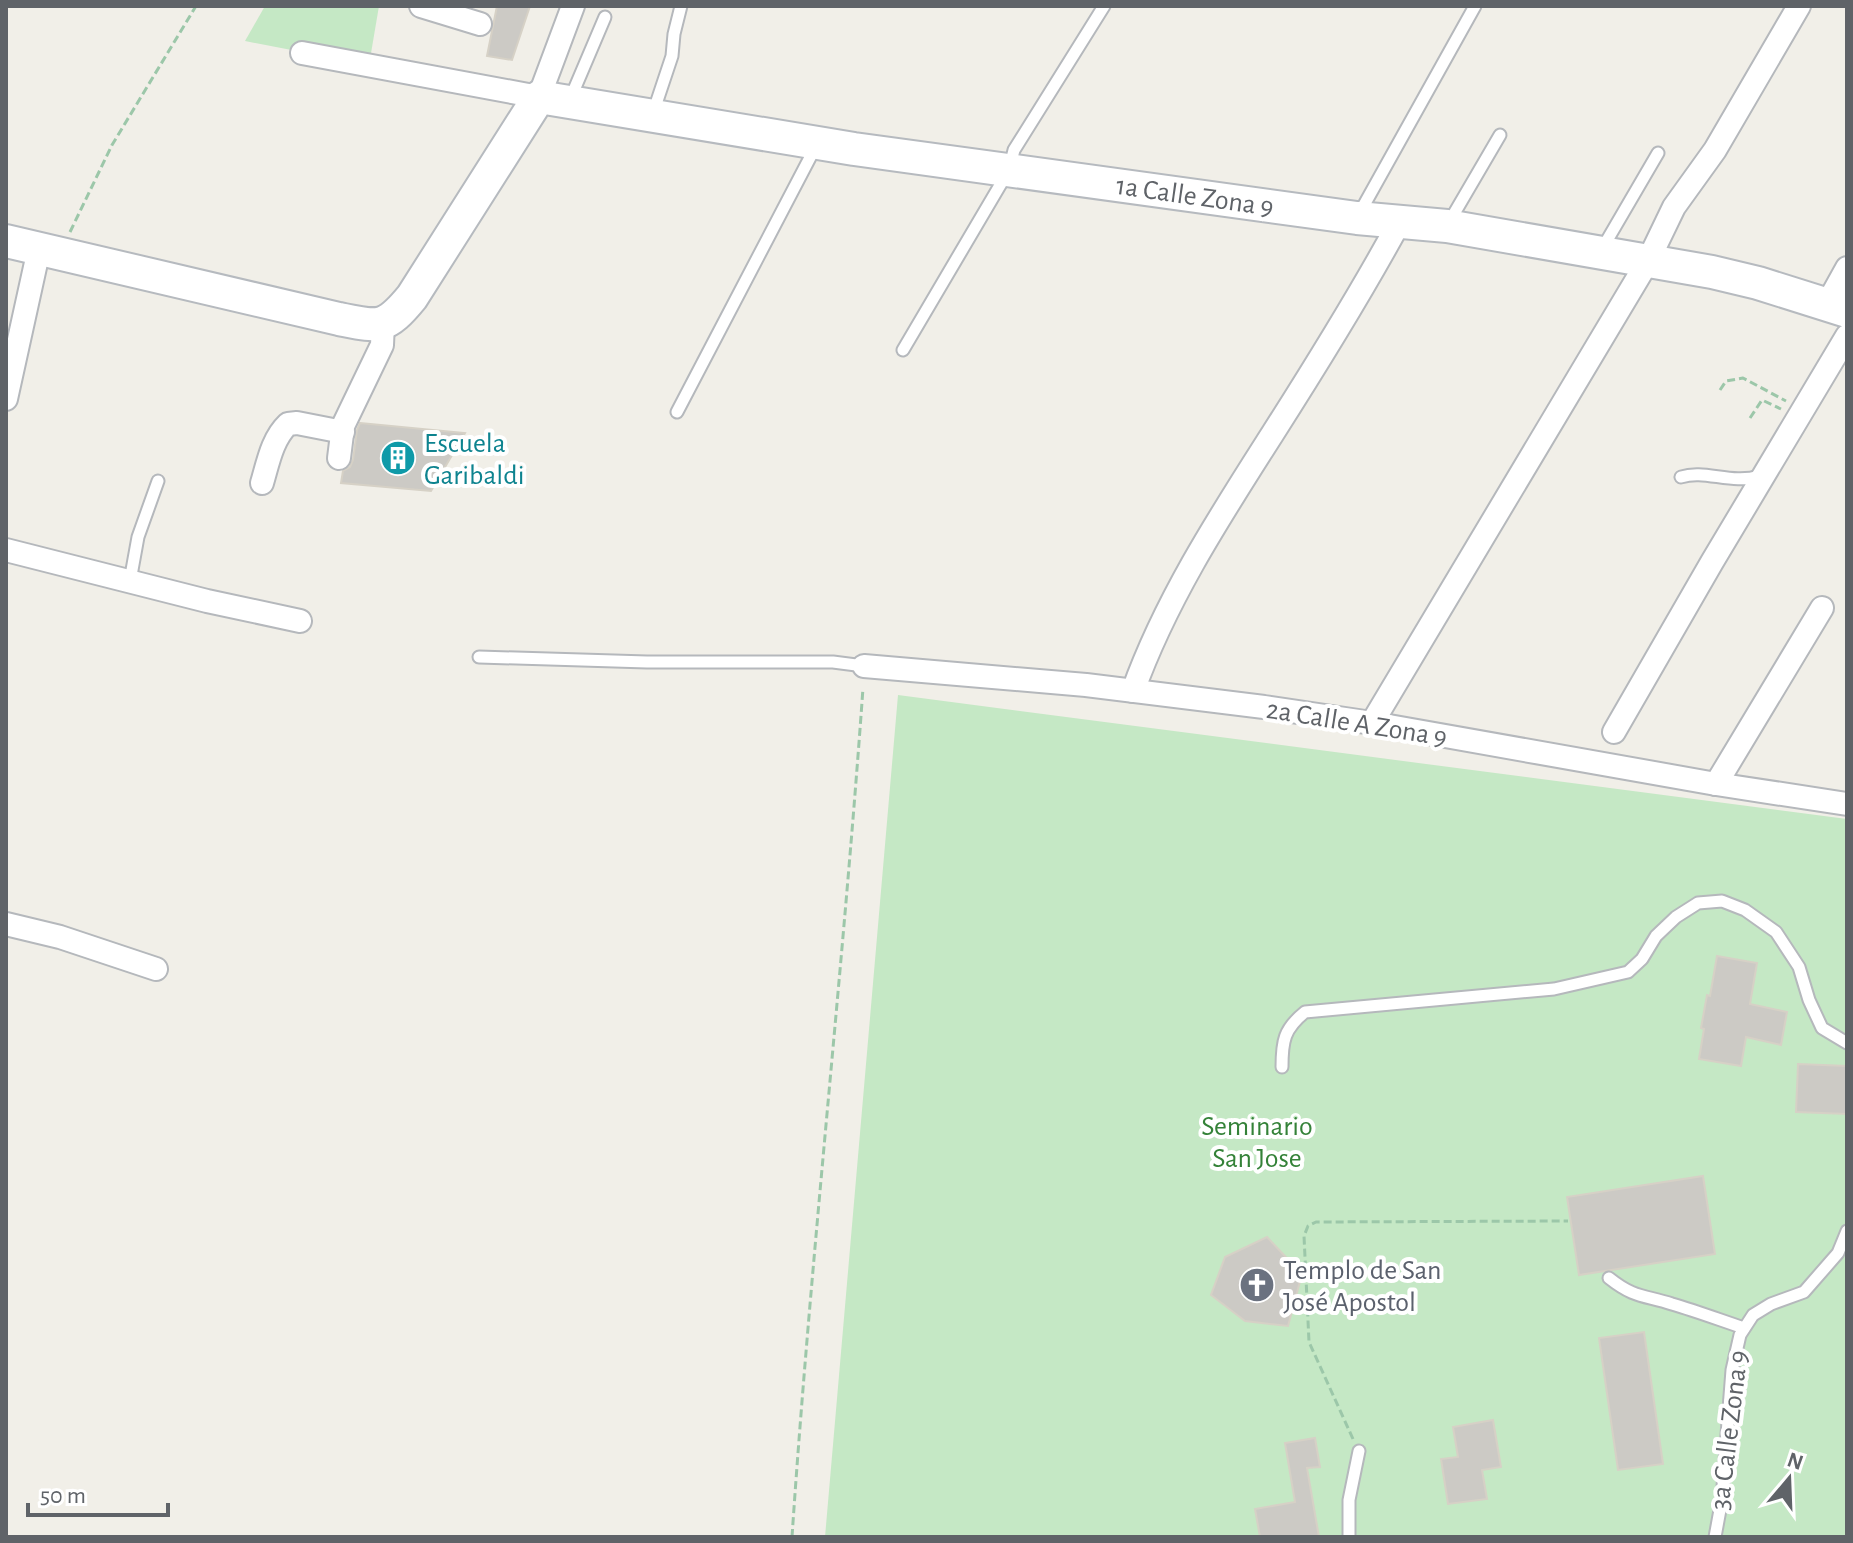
<svg xmlns="http://www.w3.org/2000/svg" width="1853" height="1543" font-family="'Alegreya Sans',sans-serif">
<rect width="100%" height="100%" fill="#f1efe8"/>
<g fill="#c5e8c5">
<path d="M265,6H379L369,65L245,41Z"/>
<path d="M898,695L1847,819V1537H825Z"/>
</g>
<g fill="#cccac5" stroke="#d6d1c6" stroke-width="2">
<path d="M497,6H530L512,60L487,56Z"/>
<path d="M360,423L465,433L431,491L341,483L343,471L350,467L353,460L357,430Z"/>
<path d="M1717,956L1757,963L1750,1004L1787,1012L1781,1045L1746,1037L1741,1066L1699,1059L1704,1029L1701,1028L1707,995L1710,996Z"/>
<path d="M1798,1064L1847,1066V1114L1796,1112Z"/>
<path d="M1703,1176L1715,1254L1579,1275L1567,1197Z"/>
<path d="M1267,1237L1302,1274L1288,1326L1245,1321L1211,1295L1225,1257Z"/>
<path d="M1644,1332L1663,1464L1618,1470L1599,1338Z"/>
<path d="M1493,1420L1501,1467L1482,1470L1487,1499L1448,1504L1441,1459L1458,1457L1453,1427Z"/>
<path d="M1315,1438L1320,1467L1307,1468L1319,1537H1260L1255,1509L1295,1502L1285,1443Z"/>
</g>
<g fill="none" stroke-linecap="round" stroke-linejoin="round">
<defs>
<g id="lane">
<path d="M571,97L605,17"/>
<path d="M653,113L672,56L674,34L681,6"/>
<path d="M1359,214L1475,6"/>
<path d="M1448,224L1500,135"/>
<path d="M1602,249L1658,153"/>
<path d="M903,350L1009,170L1014,150L1104,6"/>
<path d="M677,412L815,148"/>
<path d="M1681,477C1705,469 1731,485 1760,476"/>
<path d="M130,581L138,537L158,481"/>
<path d="M479,657L647,662H833L864,666"/>
<path d="M1282,1067C1282,1041 1284,1029 1305,1012L1554,989L1628,972L1642,959L1656,936L1676,917L1698,903L1722,901L1745,910L1776,932L1799,967L1809,1000L1822,1028L1847,1043"/>
<path d="M1609,1278C1634,1298 1644,1295 1672,1304C1696,1311 1720,1320 1744,1328"/>
<path d="M1349,1537V1500L1359,1451"/>
<path d="M1715,1537L1722,1499L1732,1370L1740,1335L1753,1315L1771,1304L1804,1292L1838,1253L1847,1231"/>
</g>
<g id="street">
<path d="M421,6L480,24"/>
<path d="M302,53L539,97L573,6"/>
<path d="M1827,304L1847,268"/>
<path d="M6,399L39,249"/>
<path d="M339,458L343,426L382,345L383,323"/>
<path d="M262,483C268,463 272,439 288,424L297,423L343,432"/>
<path d="M6,550L207,601L300,621"/>
<path d="M864,666L1086,685L1264,707L1372,723L1716,784L1847,804"/>
<path d="M1133,691C1166,599 1220,516 1273,433C1317,364 1360,295 1399,223"/>
<path d="M1372,723L1648,261L1674,207L1715,150L1799,6"/>
<path d="M1614,732L1712,562L1847,336"/>
<path d="M1716,784L1822,608"/>
<path d="M6,924L60,937L156,969"/>
</g>
<path id="secondary" d="M6,241L339,319C379,327 385,330 412,297L539,97L854,149L1357,218L1447,226L1712,272L1758,283L1847,311"/>
</defs>
<use href="#lane" stroke="#b5b8bc" stroke-width="15"/>
<use href="#street" stroke="#b5b8bc" stroke-width="26"/>
<use href="#secondary" stroke="#b6babf" stroke-width="36"/>
<g stroke="#9cc7a9" stroke-width="3" stroke-dasharray="8 4" stroke-linecap="butt">
<path d="M70,232L112,145L196,6"/>
<path d="M1720,390L1726,381L1743,378L1786,401"/>
<path d="M1750,418L1762,400L1781,409"/>
<path d="M1353,1439L1309,1342L1304,1236L1308,1226L1316,1222L1568,1221"/>
<path d="M792,1537C811,1254 843,971 863,688"/>
</g>
<use href="#lane" stroke="#fff" stroke-width="11"/>
<use href="#street" stroke="#fff" stroke-width="22"/>
<use href="#secondary" stroke="#fff" stroke-width="32"/>
</g>
<defs>
<symbol id="building-disc" viewBox="-11 -11 22 22"><circle r="9.5" fill="#0f9aa8" stroke="#fff"/><path d="M-4-6H4V6H1V3H-1V6H-4ZM-2.5-4.3h1.7v1.8h-1.7ZM.8-4.3h1.7v1.8H.8ZM-2.5-1h1.7V.8h-1.7ZM.8-1h1.7V.8H.8Z" fill="#fff"/></symbol>
<symbol id="church-disc" viewBox="-11 -11 22 22"><circle r="9.5" fill="#6b7280" stroke="#fff"/><path d="M-1.2-6h2.4v3.5h3.3v2.4h-3.3V6h-2.4V-.1h-3.3v-2.4h3.3Z" fill="#fff"/></symbol>
</defs>
<g fill-rule="evenodd">
<use href="#building-disc" x="378" y="438" width="40" height="40"/>
<use href="#church-disc" x="1237" y="1265" width="40" height="40"/>
</g>
<g text-anchor="middle" stroke-width="8" stroke-linejoin="round" paint-order="stroke">
<g font-size="28" fill="#5f6368" stroke="#fff">
<text transform="translate(1195 195) rotate(8)" y="10">1a Calle Zona 9</text>
<text transform="translate(1357 722) rotate(9)" y="10">2a Calle A Zona 9</text>
<text transform="translate(1728 1430) rotate(-83)" y="10">3a Calle Zona 9</text>
</g>
<g font-size="28" fill="#0d838f" stroke="#fff" text-anchor="start">
<text x="424" y="452">Escuela<tspan x="424" dy="32">Garibaldi</tspan></text>
</g>
<g font-size="28" fill="#348238" stroke="#fff">
<text x="1257" y="1135">Seminario<tspan x="1257" dy="32">San Jose</tspan></text>
</g>
<g font-size="28" fill="#5b616d" stroke="#fff" text-anchor="start">
<text x="1283" y="1279">Templo de San<tspan x="1283" dy="32">José Apostol</tspan></text>
</g>
</g>
<rect width="1853" height="1543" fill="none" stroke="#5f6368" stroke-width="16"/>
<g transform="translate(1789 1479) rotate(19)" stroke="#ffffff" stroke-width="6" paint-order="stroke">
<path d="M0-6L14 30L0 20L-14 30Z" fill="#5f6368"/>
<text y="-12" font-size="22" font-weight="bold" text-anchor="middle" fill="#5f6368">N</text>
</g>
<path d="M28 1503v12h140v-12" fill="none" stroke="#5f6368" stroke-width="4"/>
<text x="40" y="1503" font-size="24" fill="#5f6368" stroke="#ffffff" stroke-width="6" paint-order="stroke">50 m</text>
</svg>
